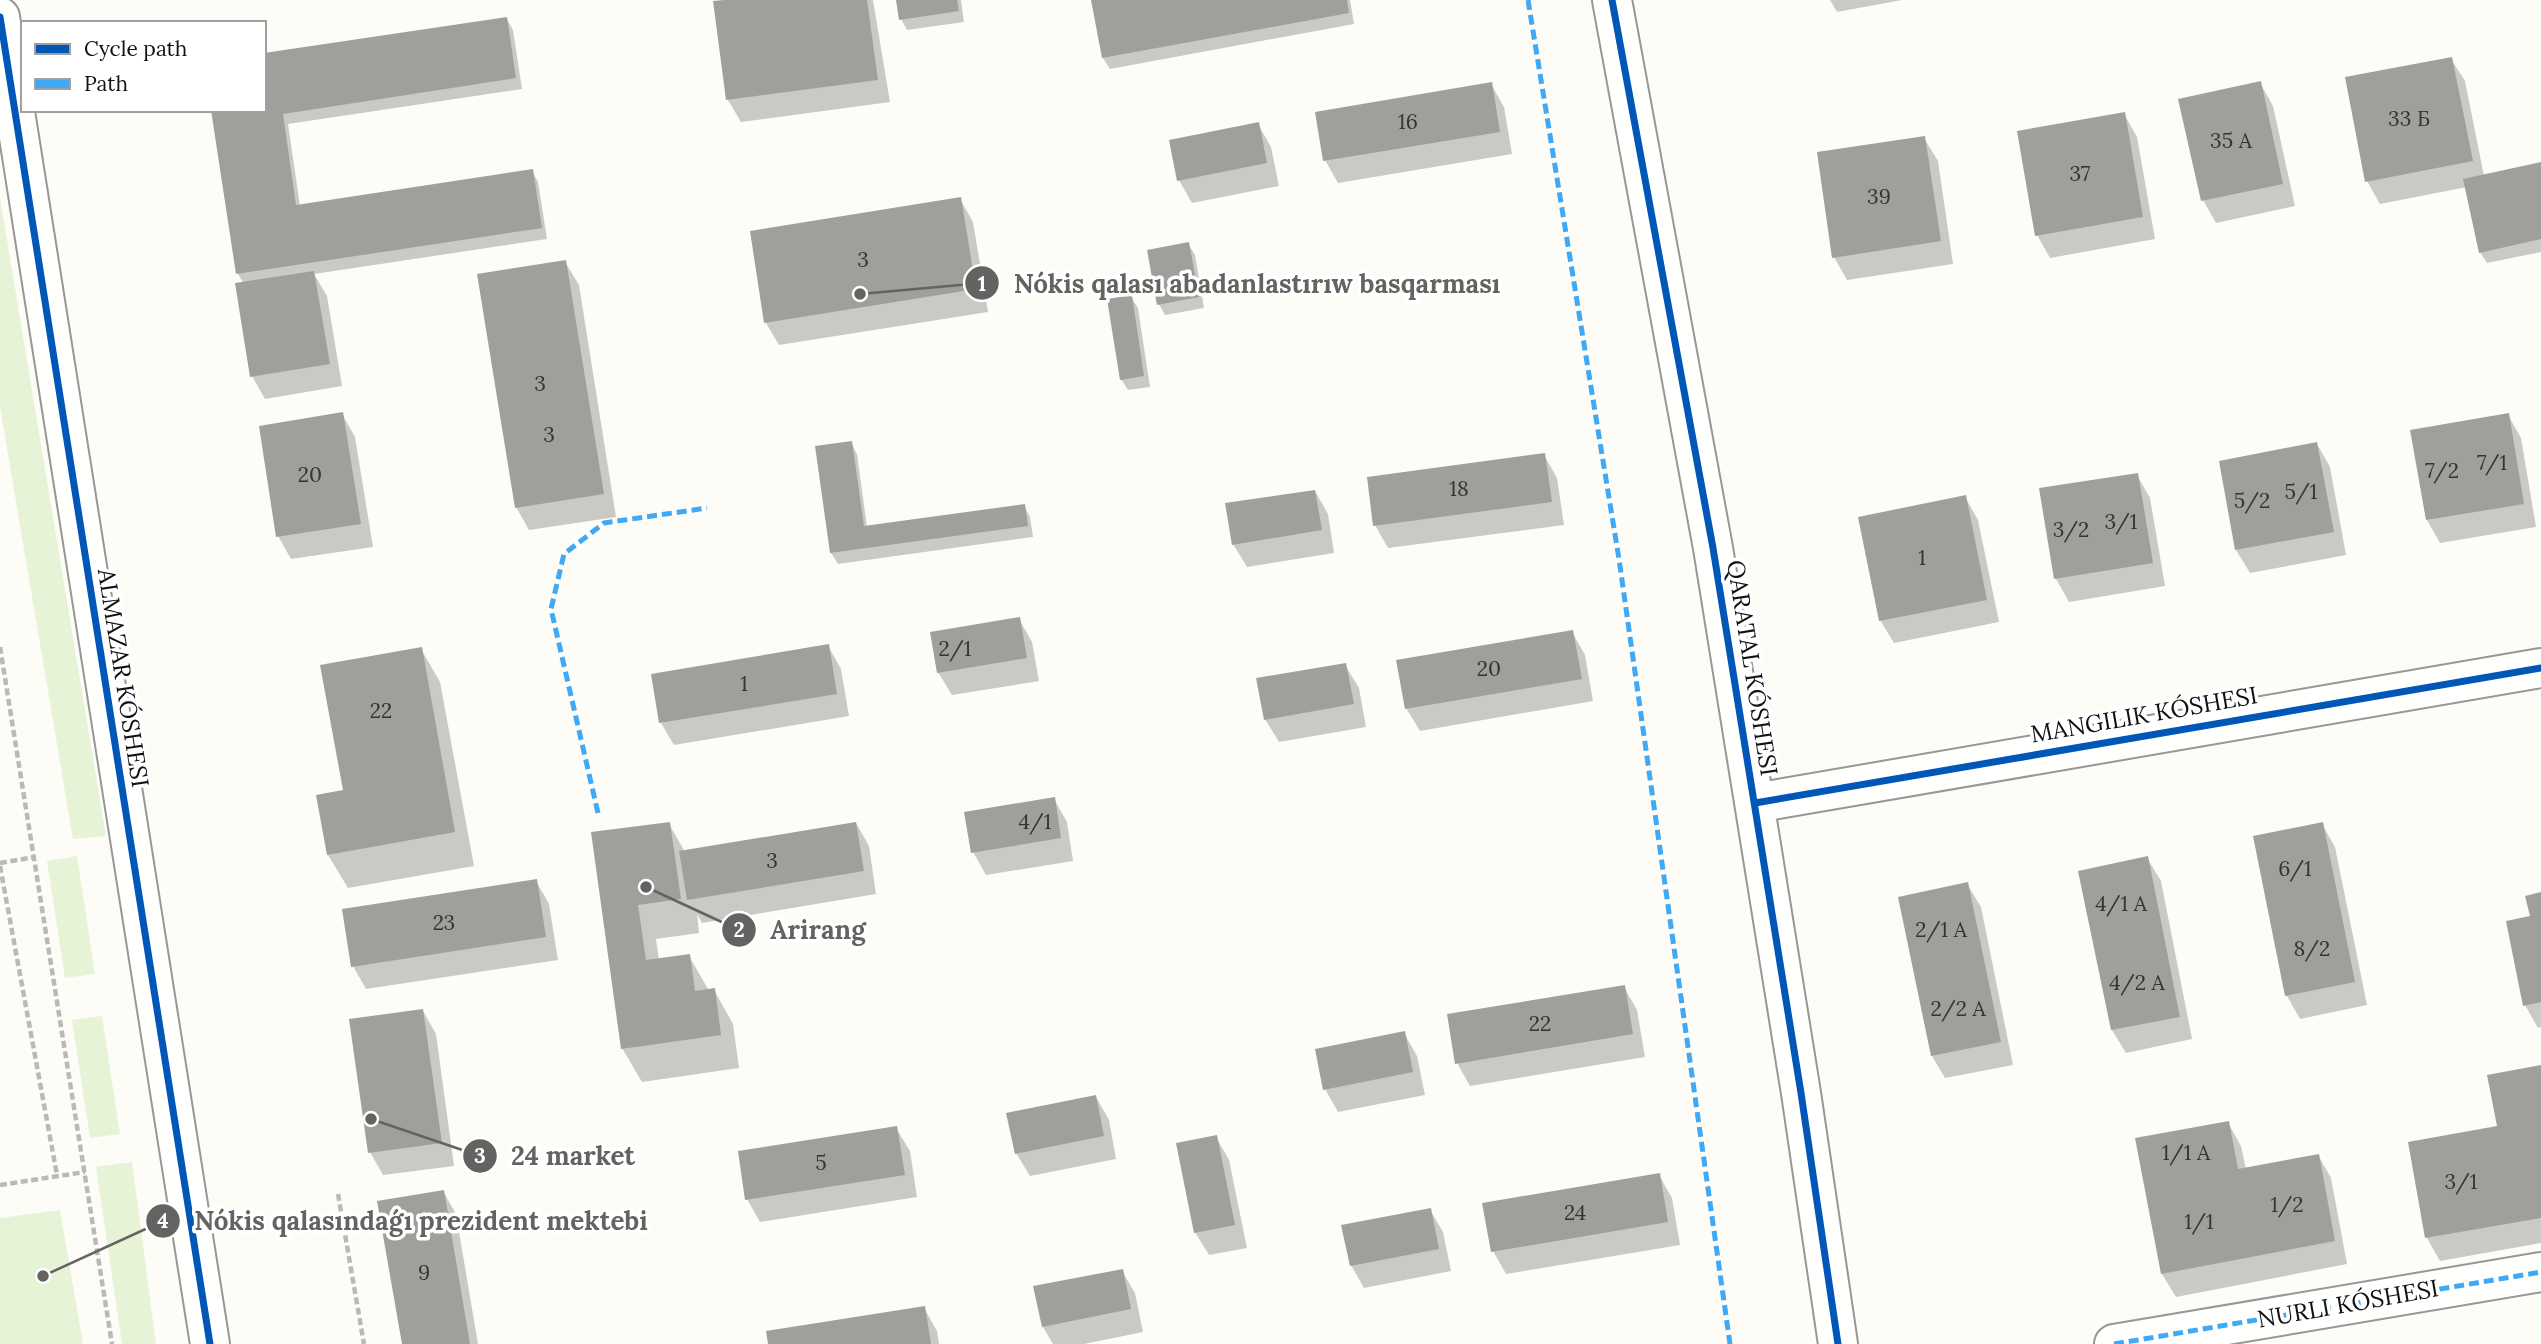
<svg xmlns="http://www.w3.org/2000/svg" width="2541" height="1344" font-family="Lora,serif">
<rect width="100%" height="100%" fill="#fdfcf7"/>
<g fill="#e7f3d7">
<path d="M0,198L106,836L73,839L0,407Z"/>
<path d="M77,856L95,974L65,978L47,861Z"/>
<path d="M102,1016L120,1134L90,1138L72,1020Z"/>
<path d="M132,1162L156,1344H122L96,1167Z"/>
<path d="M60,1210L83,1344H0V1218Z"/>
</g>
<g fill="#0003">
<path d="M736,0H873L890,102L741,122L728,100Z"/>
<path d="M898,0H961L964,22L907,30L901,19Z"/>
<path d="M1092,0H1350L1354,24L1110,69L1103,58Z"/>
<path d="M1830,0H1902L1837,12Z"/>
<path d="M506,18L513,30L522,89L288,124L300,206L532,171L538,182L547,239L314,274L327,296L342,386L265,399L252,376L244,284L238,274L264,110Z"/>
<path d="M2451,59L2465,81L2484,176L2541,167V252L2487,263L2480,252L2467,187L2380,204L2367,181Z"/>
<path d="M2260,83L2273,106L2295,206L2216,223L2203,200Z"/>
<path d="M1491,84L1504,107L1512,154L1338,183L1325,160Z"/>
<path d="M2124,114L2137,137L2155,239L2050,258L2037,235Z"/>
<path d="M1258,124L1271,147L1279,186L1192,203L1179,180Z"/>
<path d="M1924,138L1938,161L1953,264L1847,280L1834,257Z"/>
<path d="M960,199L973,222L988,312L779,345L766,323Z"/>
<path d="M1188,244L1195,255L1204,308L1165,315L1159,304Z"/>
<path d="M565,262L579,285L616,517L529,530L516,507Z"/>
<path d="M1131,297L1138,308L1150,387L1128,390L1121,379Z"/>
<path d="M342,414L355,437L373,547L291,559L278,536Z"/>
<path d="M2508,415L2521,438L2536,527L2440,543L2427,520Z"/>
<path d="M851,443L857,454L867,527L1024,506L1030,517L1033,537L838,564L831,553L817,448Z"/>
<path d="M2317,444L2330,467L2346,555L2250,573L2236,550L2221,462Z"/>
<path d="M1544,455L1557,478L1564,525L1388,548L1375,525Z"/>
<path d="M2137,475L2150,498L2165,586L2069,602L2056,579Z"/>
<path d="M1315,491L1328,514L1334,553L1247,567L1233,544Z"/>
<path d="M1965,497L1978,520L1999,622L1894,643L1880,620Z"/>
<path d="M1019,619L1032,642L1039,681L952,695L938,672Z"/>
<path d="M1572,632L1585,655L1593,701L1420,731L1406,708Z"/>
<path d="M828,646L841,669L849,716L674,745L661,723Z"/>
<path d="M421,649L440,682L474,866L348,888L328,855L318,797L345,792Z"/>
<path d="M1345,665L1359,688L1366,727L1279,742L1265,719Z"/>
<path d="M1054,799L1067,822L1073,861L986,875L973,852Z"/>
<path d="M856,823L869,846L876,894L702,923L697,914L699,933L656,939L659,960L689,956L708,989L714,990L733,1024L739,1068L642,1082L622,1048L593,834L669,824L685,852Z"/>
<path d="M2322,824L2335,847L2367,1005L2300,1019L2287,996L2255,837Z"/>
<path d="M2147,858L2161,881L2192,1039L2126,1053L2112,1030Z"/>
<path d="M536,881L549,904L558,960L366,989L353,966Z"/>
<path d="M1967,884L1981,907L2013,1065L1945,1078L1932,1056Z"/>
<path d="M2541,894V1027L2538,1028L2525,1005L2532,918Z"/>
<path d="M1624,987L1637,1010L1645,1057L1470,1086L1457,1063Z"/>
<path d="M423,1011L436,1034L454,1166L383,1175L370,1152Z"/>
<path d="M1404,1033L1417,1056L1425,1095L1338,1112L1325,1089Z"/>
<path d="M2541,1067V1243L2440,1261L2427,1238Z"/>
<path d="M1096,1097L1109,1120L1116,1159L1030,1176L1016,1153Z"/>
<path d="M2228,1123L2241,1146L2246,1169L2318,1155L2331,1178L2347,1264L2176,1297L2162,1274L2137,1139Z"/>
<path d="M896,1128L910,1151L917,1197L760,1222L747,1199Z"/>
<path d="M1216,1137L1229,1160L1247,1248L1209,1255L1195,1232Z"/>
<path d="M1659,1175L1672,1198L1680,1245L1506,1274L1493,1251Z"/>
<path d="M443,1191L456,1214L478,1344H404Z"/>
<path d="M1430,1210L1443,1232L1451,1271L1364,1288L1351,1265Z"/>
<path d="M1122,1271L1135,1293L1143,1332L1084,1344H1053L1043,1327Z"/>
<path d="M924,1308L937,1331L939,1344H770Z"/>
</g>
<g fill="#a19f9c">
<path d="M724,0H867L878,80L726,100L713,1Z"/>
<path d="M896,0H957L959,11L899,20Z"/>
<path d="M1091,0H1347L1349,13L1102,58Z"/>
<path d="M507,17L516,78L283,114L296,205L533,169L542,228L236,274L211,110H264V53Z"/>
<path d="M2452,57L2473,161L2365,182L2345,77Z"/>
<path d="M2261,81L2283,184L2201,201L2178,99Z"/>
<path d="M1492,82L1500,132L1323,161L1315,112Z"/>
<path d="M2125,112L2143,217L2035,236L2017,131Z"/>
<path d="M1259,122L1267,163L1177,181L1169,140Z"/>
<path d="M1925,136L1941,241L1832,258L1817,152Z"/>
<path d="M2541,162V239L2479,253L2463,179Z"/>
<path d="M961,197L976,289L764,323L750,231Z"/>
<path d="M1189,242L1199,297L1157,305L1147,250Z"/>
<path d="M566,260L604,494L515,508L477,274Z"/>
<path d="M314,271L330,364L250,377L235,283Z"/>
<path d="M1132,295L1144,376L1120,380L1107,299Z"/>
<path d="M343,412L361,524L276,537L259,426Z"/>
<path d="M2509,413L2524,504L2426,520L2410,430Z"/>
<path d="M852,441L864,526L1025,504L1028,526L830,553L815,446Z"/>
<path d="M2317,442L2334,532L2235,550L2219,461Z"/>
<path d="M1545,453L1552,502L1373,526L1367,477Z"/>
<path d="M2138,473L2153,563L2054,579L2039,488Z"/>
<path d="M1315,490L1322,530L1232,545L1225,503Z"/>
<path d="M1966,495L1987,600L1879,621L1858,517Z"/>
<path d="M1020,617L1027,658L937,673L930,632Z"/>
<path d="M1573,630L1582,679L1405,709L1396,660Z"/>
<path d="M829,644L837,694L659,723L651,674Z"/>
<path d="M422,647L455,832L327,855L316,795L343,790L320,665Z"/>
<path d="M1346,663L1354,704L1264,720L1256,678Z"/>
<path d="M1055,797L1061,838L971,853L964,812Z"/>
<path d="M670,822L681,899L638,905L646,960L690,954L695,991L715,988L721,1035L621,1049L591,832Z"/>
<path d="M856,822L864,871L687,900L679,851Z"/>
<path d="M2323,822L2355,982L2285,996L2253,836Z"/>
<path d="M2148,856L2180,1017L2111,1030L2078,871Z"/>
<path d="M537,879L546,937L351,967L342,909Z"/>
<path d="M1968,882L2001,1042L1931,1056L1898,897Z"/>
<path d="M2541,892V1002L2523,1006L2506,921L2530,916L2525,896Z"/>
<path d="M1625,985L1633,1034L1455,1064L1447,1014Z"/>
<path d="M423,1009L442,1143L368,1153L349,1019Z"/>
<path d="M1405,1031L1413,1072L1323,1090L1315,1049Z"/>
<path d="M2541,1065V1218L2425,1238L2408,1142L2497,1126L2487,1075Z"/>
<path d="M1096,1095L1104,1136L1015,1154L1006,1113Z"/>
<path d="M2229,1121L2238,1169L2319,1154L2335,1241L2161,1274L2135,1138Z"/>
<path d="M897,1126L905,1175L745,1200L738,1151Z"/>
<path d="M1217,1135L1235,1225L1194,1233L1176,1143Z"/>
<path d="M1660,1173L1668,1222L1491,1252L1482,1203Z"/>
<path d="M444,1190L470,1344H402L377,1201Z"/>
<path d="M1431,1208L1439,1249L1350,1266L1341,1225Z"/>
<path d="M1123,1269L1131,1309L1042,1327L1033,1286Z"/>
<path d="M925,1306L931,1344H768L766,1331Z"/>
</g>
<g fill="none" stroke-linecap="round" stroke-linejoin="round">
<defs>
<g id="minor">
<path d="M1612,0L1713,548L1801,1093L1838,1344"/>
<path d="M0,17L210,1344"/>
<path d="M1755,803L2541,668"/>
<path d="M2114,1344L2541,1272"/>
</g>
</defs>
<use href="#minor" stroke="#979795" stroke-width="42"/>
<g stroke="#b9b9b8" stroke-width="4.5" stroke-dasharray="7 3.5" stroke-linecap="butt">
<path d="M0,647L112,1344"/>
<path d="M0,863L35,857"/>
<path d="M0,866L57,1175"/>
<path d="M0,1185L85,1172"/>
<path d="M338,1194L364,1344"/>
</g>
<use href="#minor" stroke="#fffffe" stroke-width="38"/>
<g stroke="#3fa9f5" stroke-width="5" stroke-dasharray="10 5" stroke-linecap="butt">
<path d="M1528,0L1619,559L1730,1344"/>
<path d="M598,813L551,609L564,554L604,523L707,508"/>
<path d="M2114,1344L2541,1272"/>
</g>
<defs>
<g id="cycleway">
<path d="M1612,0L1713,548L1801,1093L1838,1344"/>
<path d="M0,17L210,1344"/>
<path d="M1755,803L2541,668"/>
</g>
</defs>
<use href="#cycleway" stroke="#fff" stroke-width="11"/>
<use href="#cycleway" stroke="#0057b8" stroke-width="7"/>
</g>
<g text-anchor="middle" stroke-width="7" stroke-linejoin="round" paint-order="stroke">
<g font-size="21" fill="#353434">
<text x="2409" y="126">33 Б</text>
<text x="1408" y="129">16</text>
<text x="2231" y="148">35 А</text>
<text x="2080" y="181">37</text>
<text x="1879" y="204">39</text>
<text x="863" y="267">3</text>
<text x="540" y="391">3</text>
<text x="549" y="442">3</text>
<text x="2492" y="470">7/1</text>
<text x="2442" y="478">7/2</text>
<text x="310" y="482">20</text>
<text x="1459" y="496">18</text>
<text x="2301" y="499">5/1</text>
<text x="2252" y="508">5/2</text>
<text x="2121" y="529">3/1</text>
<text x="2071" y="537">3/2</text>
<text x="1922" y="565">1</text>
<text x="955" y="656">2/1</text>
<text x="1489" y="676">20</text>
<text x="744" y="691">1</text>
<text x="381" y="718">22</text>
<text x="1035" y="829">4/1</text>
<text x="772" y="868">3</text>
<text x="2295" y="876">6/1</text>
<text x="2121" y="911">4/1 А</text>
<text x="444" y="930">23</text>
<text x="1941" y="937">2/1 А</text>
<text x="2312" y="956">8/2</text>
<text x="2137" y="990">4/2 А</text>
<text x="1958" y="1016">2/2 А</text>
<text x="1540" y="1031">22</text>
<text x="2186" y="1160">1/1 А</text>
<text x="821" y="1170">5</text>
<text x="2461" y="1189">3/1</text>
<text x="2287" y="1212">1/2</text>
<text x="1575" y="1220">24</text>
<text x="2199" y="1229">1/1</text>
<text x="424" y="1280">9</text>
</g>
<g font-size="24" fill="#111" stroke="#fff">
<text transform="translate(1752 668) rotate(81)" y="8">QARATAL KÓSHESI</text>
<text transform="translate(123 678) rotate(81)" y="8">ALMAZAR KÓSHESI</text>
<text transform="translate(2144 715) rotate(-10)" y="8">MANGILIK KÓSHESI</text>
<text transform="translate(2348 1304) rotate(-10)" y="8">NURLI KÓSHESI</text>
</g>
</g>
<path fill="none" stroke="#646362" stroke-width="2.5" d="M860 294L982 283M646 887L739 930M371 1119L480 1156M43 1276L163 1221"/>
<g fill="#646362" stroke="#fff" stroke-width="2.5">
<circle cx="860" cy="294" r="7"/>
<circle cx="646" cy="887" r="7"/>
<circle cx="371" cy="1119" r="7"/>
<circle cx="43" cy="1276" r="7"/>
<circle cx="982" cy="283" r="18"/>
<circle cx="739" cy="930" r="18"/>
<circle cx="480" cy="1156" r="18"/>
<circle cx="163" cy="1221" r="18"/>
</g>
<g font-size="21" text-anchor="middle" font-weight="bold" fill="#fff">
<text x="982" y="291">1</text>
<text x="739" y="937">2</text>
<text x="480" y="1163">3</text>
<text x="163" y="1228">4</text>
</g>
<g font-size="26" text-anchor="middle" font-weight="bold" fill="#646362" stroke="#fff" stroke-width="7" stroke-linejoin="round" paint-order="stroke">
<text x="1257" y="293">Nókis qalası abadanlastırıw basqarması</text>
<text x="818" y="939">Arirang</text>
<text x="573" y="1165">24 market</text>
<text x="421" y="1230">Nókis qalasındaǵı prezident mektebi</text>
</g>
<rect x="21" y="21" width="245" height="91" fill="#ffffff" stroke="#a0a0a0" stroke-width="2"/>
<rect x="35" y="44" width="35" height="10" fill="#0057b8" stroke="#a0a0a0" stroke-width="2"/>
<text x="84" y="56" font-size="21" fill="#111111">Cycle path</text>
<rect x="35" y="79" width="35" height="10" fill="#3fa9f5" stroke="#a0a0a0" stroke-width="2"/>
<text x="84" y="91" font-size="21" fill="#111111">Path</text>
</svg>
